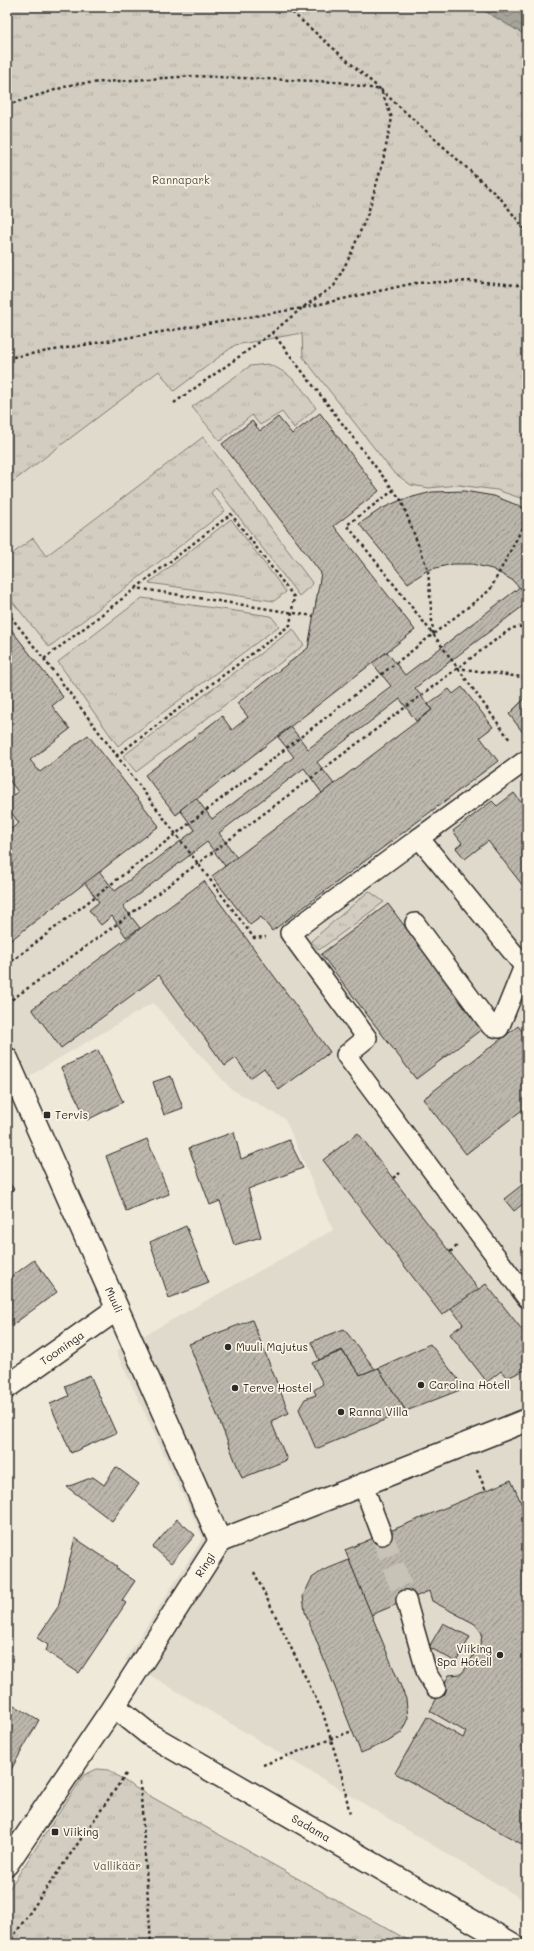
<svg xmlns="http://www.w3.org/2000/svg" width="534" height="1951" font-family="Mali,sans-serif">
<defs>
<pattern id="grass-tufts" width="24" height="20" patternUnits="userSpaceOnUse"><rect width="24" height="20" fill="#d2cdc0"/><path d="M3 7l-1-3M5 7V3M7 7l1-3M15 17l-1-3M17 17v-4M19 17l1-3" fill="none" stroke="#b4b0a5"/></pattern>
<pattern id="water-waves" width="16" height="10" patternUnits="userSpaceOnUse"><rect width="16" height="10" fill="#a6a399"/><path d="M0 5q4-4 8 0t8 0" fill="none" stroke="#87857d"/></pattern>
<pattern id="building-hatch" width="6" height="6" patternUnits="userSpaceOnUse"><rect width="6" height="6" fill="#bcb7ac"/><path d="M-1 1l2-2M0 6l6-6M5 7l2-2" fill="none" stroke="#99958c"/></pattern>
</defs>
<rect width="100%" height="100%" fill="#efe9da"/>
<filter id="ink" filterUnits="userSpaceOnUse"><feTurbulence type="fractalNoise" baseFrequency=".025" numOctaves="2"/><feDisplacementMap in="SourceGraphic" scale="8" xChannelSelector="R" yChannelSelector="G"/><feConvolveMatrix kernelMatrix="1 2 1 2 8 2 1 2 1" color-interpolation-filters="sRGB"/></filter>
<g filter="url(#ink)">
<path fill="#e0dacc" d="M488,299L527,310V1902L125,1660L203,1538L116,1351L333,1230L285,1119L231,1089L153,1003L39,1070L7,1094V415L153,360Z"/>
<g fill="url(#grass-tufts)" stroke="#7e7c76">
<path d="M7,7H478L527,36V492L523,499L497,490L458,485L429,488L411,485L393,472L303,357L302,333L235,345L174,391L159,371L7,486Z"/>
<path d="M268,364C293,374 301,387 316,408L294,428L282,412L260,425L252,415L220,441L192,407L250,366Z"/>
<path d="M203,437L313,584L299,596L216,487L211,493L225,511L49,647L7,595V558L33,538L46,556Z"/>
<path d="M231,519L286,592L274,601L149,583Z"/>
<path d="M142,598L271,616L279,626L118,746L58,662Z"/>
<path d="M293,629L304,645L136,772L123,756Z"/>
<path d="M369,891L384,902L319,950L311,941Z"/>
<path d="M97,1769L109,1770L132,1786L415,1944H7V1892L84,1775Z"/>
</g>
<path fill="url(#water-waves)" stroke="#75736d" d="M478,7H527V36Z"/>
<g fill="url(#building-hatch)" stroke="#2b2b2b">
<path d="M320,413L379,491L334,526L415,630L176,815L145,775L222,716L232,730L248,717L237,703L308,648L321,573L222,444L252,421L260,431L278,417L292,434Z"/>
<path d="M464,491L494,496L527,509V596L512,580L492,569L472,564H452L428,570L408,583L359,524L381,509L401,500L432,492Z"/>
<path d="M520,587L527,597V603L415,688L432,710L416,721L400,699L317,762L334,784L322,793L304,768L219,833L237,858L225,866L207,842L123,906L140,928L126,937L112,916L101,925L89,910L99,902L84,882L99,871L115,891L195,830L180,810L196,798L212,819L294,757L278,737L291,727L308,749L391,686L372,663L387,652L405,675Z"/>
<path d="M7,624L63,697L52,706L70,729L30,760L40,772L88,735L159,826L7,943V832L19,823L7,807V800L18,792L7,777Z"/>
<path d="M462,687L493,727L480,737L498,761L272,931L261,917L250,925L212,876L432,710L428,704L449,689L453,694Z"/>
<path d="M527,696V738L509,714Z"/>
<path d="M514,793L527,810V891L488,841L465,859L456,848L462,843L453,831L492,801L497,806Z"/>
<path d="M204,881L330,1052L279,1090L264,1068L250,1078L236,1058L225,1066L159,975L61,1048L32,1009Z"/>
<path d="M388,904L482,1029L416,1079L321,954Z"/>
<path d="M518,1026L527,1038V1106L466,1154L423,1099Z"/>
<path d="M98,1050L123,1102L87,1120L61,1068Z"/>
<path d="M171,1076L183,1108L164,1115L153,1082Z"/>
<path d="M234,1132L241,1159L289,1140L303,1168L248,1189L261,1237L234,1245L220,1201L210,1205L189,1148Z"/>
<path d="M358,1133L479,1290L442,1315L323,1160Z"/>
<path d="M147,1139L169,1194L126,1211L106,1156Z"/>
<path d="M7,1181L14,1189L7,1194Z"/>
<path d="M527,1181V1208L524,1203L514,1211L504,1199Z"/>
<path d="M186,1226L209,1283L169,1298L150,1242Z"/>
<path d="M34,1260L57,1292L7,1329V1280Z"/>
<path d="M486,1284L527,1336V1369L507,1378L501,1371L487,1382L450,1334L463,1324L451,1308Z"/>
<path d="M252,1320L289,1413L271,1421L287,1460L242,1478L189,1344Z"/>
<path d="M344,1329L375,1369L360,1375L342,1350L319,1360L311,1342Z"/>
<path d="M430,1344L465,1388L406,1411L378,1368Z"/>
<path d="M342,1351L360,1375L378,1368L406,1411L316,1449L299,1409L305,1399L316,1395L314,1390L323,1384L312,1363Z"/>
<path d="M90,1375L116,1433L71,1453L50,1404L69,1396L65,1386Z"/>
<path d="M116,1467L139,1484L112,1521L67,1487L93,1477L104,1485Z"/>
<path d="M511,1480L522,1505L527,1503V1847L395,1773L427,1717L463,1738L466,1732L430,1711L449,1675L461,1674L466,1668L481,1642L482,1633L475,1624L432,1601L429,1591L371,1615L345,1550Z"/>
<path d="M177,1519L195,1535L171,1563L153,1547Z"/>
<path d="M75,1538L117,1566L116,1568L135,1581L122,1600L126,1603L79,1673L46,1651L48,1645L37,1638L58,1607Z"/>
<path d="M349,1560L406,1699L408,1718L401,1733L389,1741L361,1753L305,1612L303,1596L312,1578L322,1571Z"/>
<path d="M443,1623L470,1637L456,1662L429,1647Z"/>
<path d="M7,1701L39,1720L8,1775L7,1774Z"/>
</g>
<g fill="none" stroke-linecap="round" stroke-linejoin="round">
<path stroke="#c8c3b7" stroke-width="22" stroke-dasharray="22 11" stroke-linecap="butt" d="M382,1535L406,1600"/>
<defs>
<g id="service">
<path d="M419,838L290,933L367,1038L346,1055L527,1298"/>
<path d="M415,923L491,1026L499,1028L524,966L419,838L525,761L527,764"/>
<path d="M363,1485L382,1535"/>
<path d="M406,1600L427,1674L436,1688"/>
</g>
<g id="minor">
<path d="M7,1059L220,1541"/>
<path d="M7,1387L117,1309"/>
<path d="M114,1706L150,1735L512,1944"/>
<path d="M7,1864L114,1706L220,1541L527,1420"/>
</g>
</defs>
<use href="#service" stroke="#2b2b2b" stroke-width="22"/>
<use href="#minor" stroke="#2b2b2b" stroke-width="25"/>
<g stroke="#2b2b2b" stroke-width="2.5" stroke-dasharray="3 3" stroke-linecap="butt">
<path d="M7,105L74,84L194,76L339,82L381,90L501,199L527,232"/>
<path d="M272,332L401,500L428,570L433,634"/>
<path d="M7,358L302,308L415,283L473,281L527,286"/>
<path d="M174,403L268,336L302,308L334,286L350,256L368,213L382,165L392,118L381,90L286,7"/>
<path d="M394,490L347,525L433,634L510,740"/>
<path d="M7,612L44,659L136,588L313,616"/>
<path d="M44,659L254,938L266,937"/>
<path d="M457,668L521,677L527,680"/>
<path d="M116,756L290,625L294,597L231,514L136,588"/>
<path d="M7,965L490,590L527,519"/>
<path d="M7,1003L113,927L467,661L512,628L527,626"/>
<path d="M393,1178L400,1173"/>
<path d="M450,1252L457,1246"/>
<path d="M477,1470L486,1491"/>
<path d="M254,1572L323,1713L342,1776L350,1815"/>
<path d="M263,1765L352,1731"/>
<path d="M140,1782L151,1944"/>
<path d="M8,1944L126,1774"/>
</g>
<use href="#service" stroke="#fcf5e5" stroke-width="19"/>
<use href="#minor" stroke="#fcf5e5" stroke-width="22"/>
</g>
</g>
<g fill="#2b2b2b" stroke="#fcf5e5" stroke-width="1.5">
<rect x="43" y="1111" width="8" height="8" rx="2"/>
<circle cx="228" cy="1347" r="4"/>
<circle cx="421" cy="1385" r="4"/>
<circle cx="235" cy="1388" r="4"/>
<circle cx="341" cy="1412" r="4"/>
<circle cx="500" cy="1655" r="4"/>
<rect x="51" y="1828" width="8" height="8" rx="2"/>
</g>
<g text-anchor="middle" stroke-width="3.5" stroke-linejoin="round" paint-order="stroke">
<g font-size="11" fill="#555450" stroke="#fcf5e5">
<text x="181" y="184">Rannapark</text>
<text x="117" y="1870">Vallikäär</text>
</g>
<g font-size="11" fill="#2b2b2b" stroke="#fcf5e5" text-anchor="start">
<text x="55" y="1119">Tervis</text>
<text x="236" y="1351">Muuli Majutus</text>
<text x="429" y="1389">Carolina Hotell</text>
<text x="243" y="1392">Terve Hostel</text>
<text x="349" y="1416">Ranna Villa</text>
<text x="492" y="1653" text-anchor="end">Viiking<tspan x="492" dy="13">Spa Hotell</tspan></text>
<text x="63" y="1836">Viiking</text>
</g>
<g font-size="11" fill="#2b2b2b" stroke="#fcf5e5">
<text transform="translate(114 1300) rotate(66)" y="4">Muuli</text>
<text transform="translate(62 1348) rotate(-35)" y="4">Toominga</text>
<text transform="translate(205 1565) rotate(-57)" y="4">Ringi</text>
<text transform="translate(311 1828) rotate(30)" y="4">Sadama</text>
</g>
</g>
<rect width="534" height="1951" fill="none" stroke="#fcf5e5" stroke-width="24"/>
<rect x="12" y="12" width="510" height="1927" fill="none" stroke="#2b2b2b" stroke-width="1.5" filter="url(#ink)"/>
</svg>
